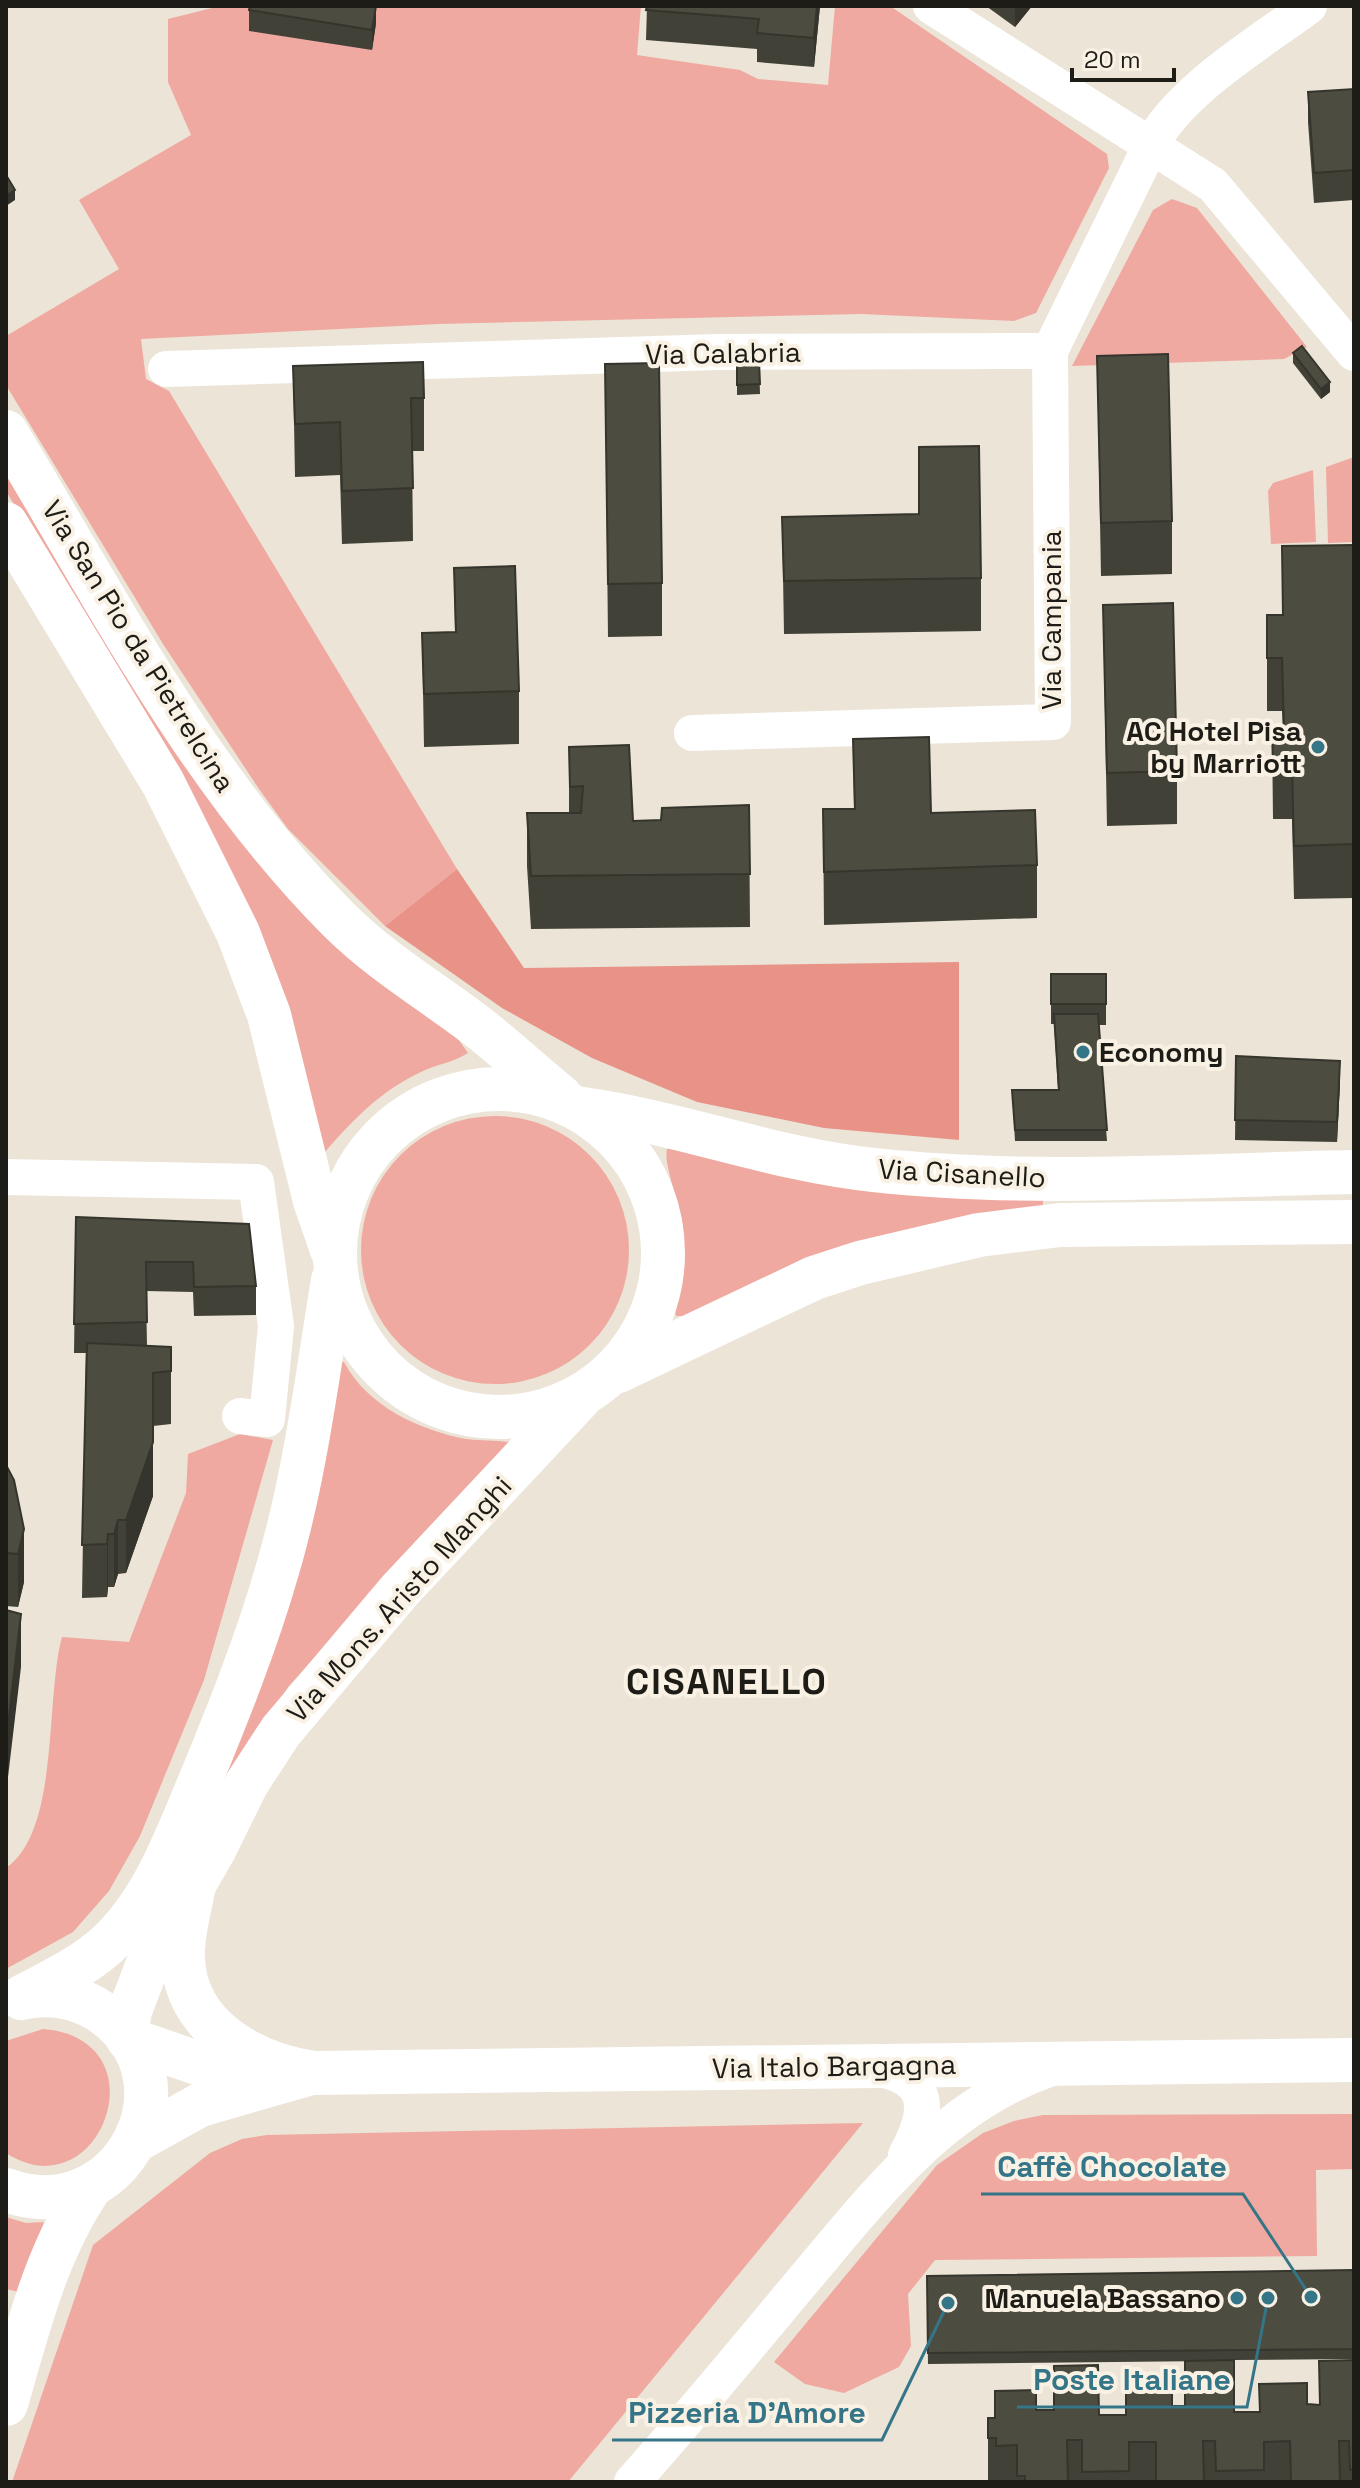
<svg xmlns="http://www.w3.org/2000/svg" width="1360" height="2488" font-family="'Space Grotesk',sans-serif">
<rect width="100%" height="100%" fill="#ebe4d7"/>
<g fill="#f0a9a0">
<path d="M220,6H641L637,55L740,70L758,79L828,85L835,6H890L1107,154L1109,168L1036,313L1014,321L861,314L439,324L141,339L146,379L169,391L457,869L385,926L288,829L259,789L163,644L6,385V336L119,269L79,200L191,135L168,82V19Z"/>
<path d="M1172,199L1197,208L1307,347L1284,359L1072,366L1153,210Z"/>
<path d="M1354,457V542L1328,543L1326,467Z"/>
<path d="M6,461L172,737L454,1033L468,1053C453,1063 437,1064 421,1072C379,1092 354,1119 324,1153L207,826L6,491Z"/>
<path d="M1313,470L1316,542L1271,544L1268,491L1273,483Z"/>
<circle cx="495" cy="1250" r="134"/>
<path d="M678,1143L1043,1196V1209L688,1316H676C670,1289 686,1258 683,1228C681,1206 663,1165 667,1149Z"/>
<path d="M336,1360L344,1362C367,1406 419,1430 466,1439C480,1441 495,1440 509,1442L288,1687L216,1803Z"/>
<path d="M240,1434L273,1440L204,1680L140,1836L109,1891L73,1932L6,1969V1868C60,1831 45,1698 62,1637L129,1642L186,1493L188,1454Z"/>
<path d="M43,2029C165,2039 100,2214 6,2153V2041Z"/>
<path d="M1354,2114V2169L1316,2170L1317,2256L935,2260L908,2294L911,2346L899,2367L844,2393L805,2384L774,2362L937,2165L983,2133L1014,2121L1043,2115Z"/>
<path d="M863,2123L568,2482H12L93,2245L210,2153L242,2139L267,2135Z"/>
<path d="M6,2217L26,2223L44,2222L19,2292L6,2289Z"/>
</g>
<path fill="#e99287" d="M457,869L524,968L959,962V1140L824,1128L697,1102L592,1058L502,1008L385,926Z"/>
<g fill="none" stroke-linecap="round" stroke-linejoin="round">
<g stroke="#fff" stroke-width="36">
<path d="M931,6L1213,185L1354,353"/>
<path d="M166,369L718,352L1050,351L1151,145C1181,89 1258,44 1309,6"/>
<path d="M692,733L1053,722L1050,351"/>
<path d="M6,1177L256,1182L276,1326L267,1419L240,1416"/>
<path d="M873,2068C933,2077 930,2111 906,2155"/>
<path d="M632,2482C690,2417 745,2350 801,2283C873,2198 940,2107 1049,2069"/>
</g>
<g stroke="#fff" stroke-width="44">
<path d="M193,1890C189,1912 182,1935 183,1957C184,2027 253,2064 314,2073L1354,2060"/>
<path d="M128,2039L197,2063L273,2068"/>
<path d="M135,2141L200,2105L311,2073"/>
</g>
<g stroke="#fff" stroke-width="44">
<path d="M6,432C107,600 200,781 339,920C381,962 431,991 478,1027C506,1049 533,1074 561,1097"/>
<path d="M6,524L163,783L238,933L269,1015L315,1201L332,1250"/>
<circle cx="499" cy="1253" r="164"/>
<path d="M583,1109C681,1123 776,1160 874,1170C1033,1187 1195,1175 1354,1172"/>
<path d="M618,1371L814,1278L860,1263L979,1235L1060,1225L1354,1222"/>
<path d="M22,1997C54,1980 87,1965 113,1939C154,1898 176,1839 198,1786C227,1716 256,1644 277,1571C305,1477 317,1377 333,1280"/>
<path d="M126,2035L130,2011L147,1966L214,1850L247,1783L281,1731L400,1590L579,1399"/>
<path d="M6,2190C122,2232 202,2076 98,2010C74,1995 48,1992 21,1998"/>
<path d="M6,2404C28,2328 46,2252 91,2186"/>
</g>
</g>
<g fill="#414137">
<path d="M647,6H820L814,67L757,62V49L646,40Z"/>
<path d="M986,6H1032L1015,27Z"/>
<path d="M249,10L376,23L372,50L249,31Z"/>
<path d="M1354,89V200L1314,203L1308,122V92Z"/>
<path d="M1293,353L1330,392L1321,399L1293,363Z"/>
<path d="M1097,356L1172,521V574L1101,576Z"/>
<path d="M759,361L760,394L737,395V362Z"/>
<path d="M605,364L662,583V636L608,637Z"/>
<path d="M293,366L424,398V451H412L413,541L342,544L340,475L295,477Z"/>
<path d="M782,517L981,578V631L784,634Z"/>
<path d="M1354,545V898L1294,899L1292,819H1273L1272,730H1283L1282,711H1267V615H1282V546Z"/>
<path d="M454,568L519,691V744L424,747L422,633L455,632Z"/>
<path d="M1103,605L1177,771V824L1107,826Z"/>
<path d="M853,739L931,813L1037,865V918L824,925L823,809H854Z"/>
<path d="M569,747L633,821L661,820L749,805L750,927L531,929L527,866V813H569Z"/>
<path d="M1051,974H1106V1025H1098L1107,1141H1015L1012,1090H1058L1054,1024H1051Z"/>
<path d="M1236,1056L1340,1082L1337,1142L1235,1140Z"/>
<path d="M76,1217L256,1286V1315L194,1316L193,1292L146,1291L147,1346L171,1347V1424L153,1426V1496L126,1573L118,1574L114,1587H108L107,1597L82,1598L86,1353H74Z"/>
<path d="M6,1465L24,1582L18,1607L6,1606Z"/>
<path d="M1354,2270V2359L1234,2360V2412H1259L1307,2404L1319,2405V2361L1354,2360V2482H988V2418L1036,2410L1099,2415H1126L1172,2406H1185L1212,2361L928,2364L927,2276Z"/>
</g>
<g fill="#35352d">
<path d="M376,6V23L372,50V30Z"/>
<path d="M817,6H820L814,67V38Z"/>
<path d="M1015,6H1032L1015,27Z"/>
<path d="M15,190V200L6,206V196Z"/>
<path d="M1330,382V392L1321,399V389Z"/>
<path d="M1340,1061V1082L1337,1142V1122Z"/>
<path d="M153,1442V1496L126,1573V1520Z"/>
<path d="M118,1520V1574L114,1587V1534Z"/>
<path d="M24,1529V1582L18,1607V1554Z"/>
<path d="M108,1534V1587L107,1597V1544Z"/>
<path d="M21,1614V1667L6,1794V1741Z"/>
</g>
<g fill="#4c4c40" stroke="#35352d" stroke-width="2">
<path d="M250,6H376L372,30L249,10Z"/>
<path d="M647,6H817L814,38L757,33L759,19L646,10Z"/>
<path d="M1354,89V170L1314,173L1308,92Z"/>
<path d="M6,175L15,190L6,196Z"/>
<path d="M1302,346L1330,382L1321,389L1293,353Z"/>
<path d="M1168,354L1172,521L1101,523L1097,356Z"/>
<path d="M759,361L760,384L737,385V362Z"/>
<path d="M423,362L424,398H411L413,488L342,491L340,422L295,424L293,366Z"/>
<path d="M659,363L662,583L608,584L605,364Z"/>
<path d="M979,446L981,578L784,581L782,517L919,514V447Z"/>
<path d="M1354,545V844L1294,846L1292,766H1273L1272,730H1284L1282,658H1267V615H1283L1282,546Z"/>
<path d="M515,566L519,691L424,694L422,633L456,632L454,568Z"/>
<path d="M1173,603L1177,771L1107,773L1103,605Z"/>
<path d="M929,737L931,813L1035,810L1037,865L824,872L823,809H855L853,739Z"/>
<path d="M629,745L633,821L661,820L662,808L749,805L750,874L531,876L527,813H581L583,786L570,787L569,747Z"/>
<rect x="1051" y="974" width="55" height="30"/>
<path d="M1054,1014H1098L1107,1130H1015L1012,1090H1059Z"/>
<path d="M1236,1056L1340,1061L1337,1122L1235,1120Z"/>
<path d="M76,1217L249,1224L256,1286L194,1287L193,1262H146L147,1322L74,1324Z"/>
<path d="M87,1343L171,1347V1371L153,1373V1442L126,1520H118L114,1534H108L107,1544L82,1545Z"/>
<path d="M6,1465L14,1480L24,1529L18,1554L6,1553Z"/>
<path d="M6,1610L21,1614L6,1741Z"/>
<path d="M1354,2270V2349L928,2353L927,2276Z"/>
<path d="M1234,2360V2412H1260L1259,2384L1307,2383V2404L1320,2405L1319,2361L1354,2360V2469L1350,2470L1349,2441H1339L1340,2482H1291L1290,2441L1264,2442V2470L1216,2471L1215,2441H1203L1204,2482H1156V2442H1129V2471L1082,2472V2440H1067L1068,2482H1025V2476H1017V2445L996,2446V2438H988V2418H995V2391L1036,2390V2410H1054V2366L1098,2365L1099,2415H1126V2385H1172V2406H1185V2361Z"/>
</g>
<g fill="#347588" stroke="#f9f1e4" stroke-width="3">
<circle cx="1318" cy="747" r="8"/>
<circle cx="1083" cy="1052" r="8"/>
<circle cx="1237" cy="2298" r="8"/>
</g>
<g text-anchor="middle" stroke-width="8" stroke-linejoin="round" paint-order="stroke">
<g font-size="28" fill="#1e1c17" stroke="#f9f1e4">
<text transform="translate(723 353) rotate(-1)" y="10">Via Calabria</text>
<text transform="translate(1051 620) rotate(-90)" y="10">Via Campania</text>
<text transform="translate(139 646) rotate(58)" y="10">Via San Pio da Pietrelcina</text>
<text transform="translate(962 1173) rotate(3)" y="10">Via Cisanello</text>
<text transform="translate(399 1599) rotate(-48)" y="10">Via Mons. Aristo Manghi</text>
<text transform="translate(834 2066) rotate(-1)" y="10">Via Italo Bargagna</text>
</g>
<g font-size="28" font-weight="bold" fill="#1e1c17" stroke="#f9f1e4" text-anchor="end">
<text x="1302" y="741">AC Hotel Pisa<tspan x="1302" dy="32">by Marriott</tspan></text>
<text x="1099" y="1062" text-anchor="start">Economy</text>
<text x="1221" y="2308">Manuela Bassano</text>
</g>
<g font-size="36" font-weight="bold" letter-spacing="2" fill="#1e1c17" stroke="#f9f1e4">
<text x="727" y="1694">CISANELLO</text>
</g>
</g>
<path fill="none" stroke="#347588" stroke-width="3" d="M1311 2297L1243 2194H981M1268 2298L1247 2407H1017M948 2303L882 2440H612"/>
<g fill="#347588" stroke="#f9f1e4" stroke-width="3">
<circle cx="1311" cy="2297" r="8"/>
<circle cx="1268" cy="2298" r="8"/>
<circle cx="948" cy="2303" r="8"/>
</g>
<g font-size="30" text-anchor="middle" font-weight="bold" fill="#347588" stroke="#f9f1e4" stroke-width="8" stroke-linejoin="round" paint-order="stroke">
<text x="1112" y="2177">Caffè Chocolate</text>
<text x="1132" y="2390">Poste Italiane</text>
<text x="747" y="2423">Pizzeria D'Amore</text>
</g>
<rect width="1360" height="2488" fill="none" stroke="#1e1c17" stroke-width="16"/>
<path d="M1072 68v12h102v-12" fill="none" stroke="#1e1c17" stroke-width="4"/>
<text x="1084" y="68" font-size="24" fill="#1e1c17" stroke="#f9f1e4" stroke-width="6" paint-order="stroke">20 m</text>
</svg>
